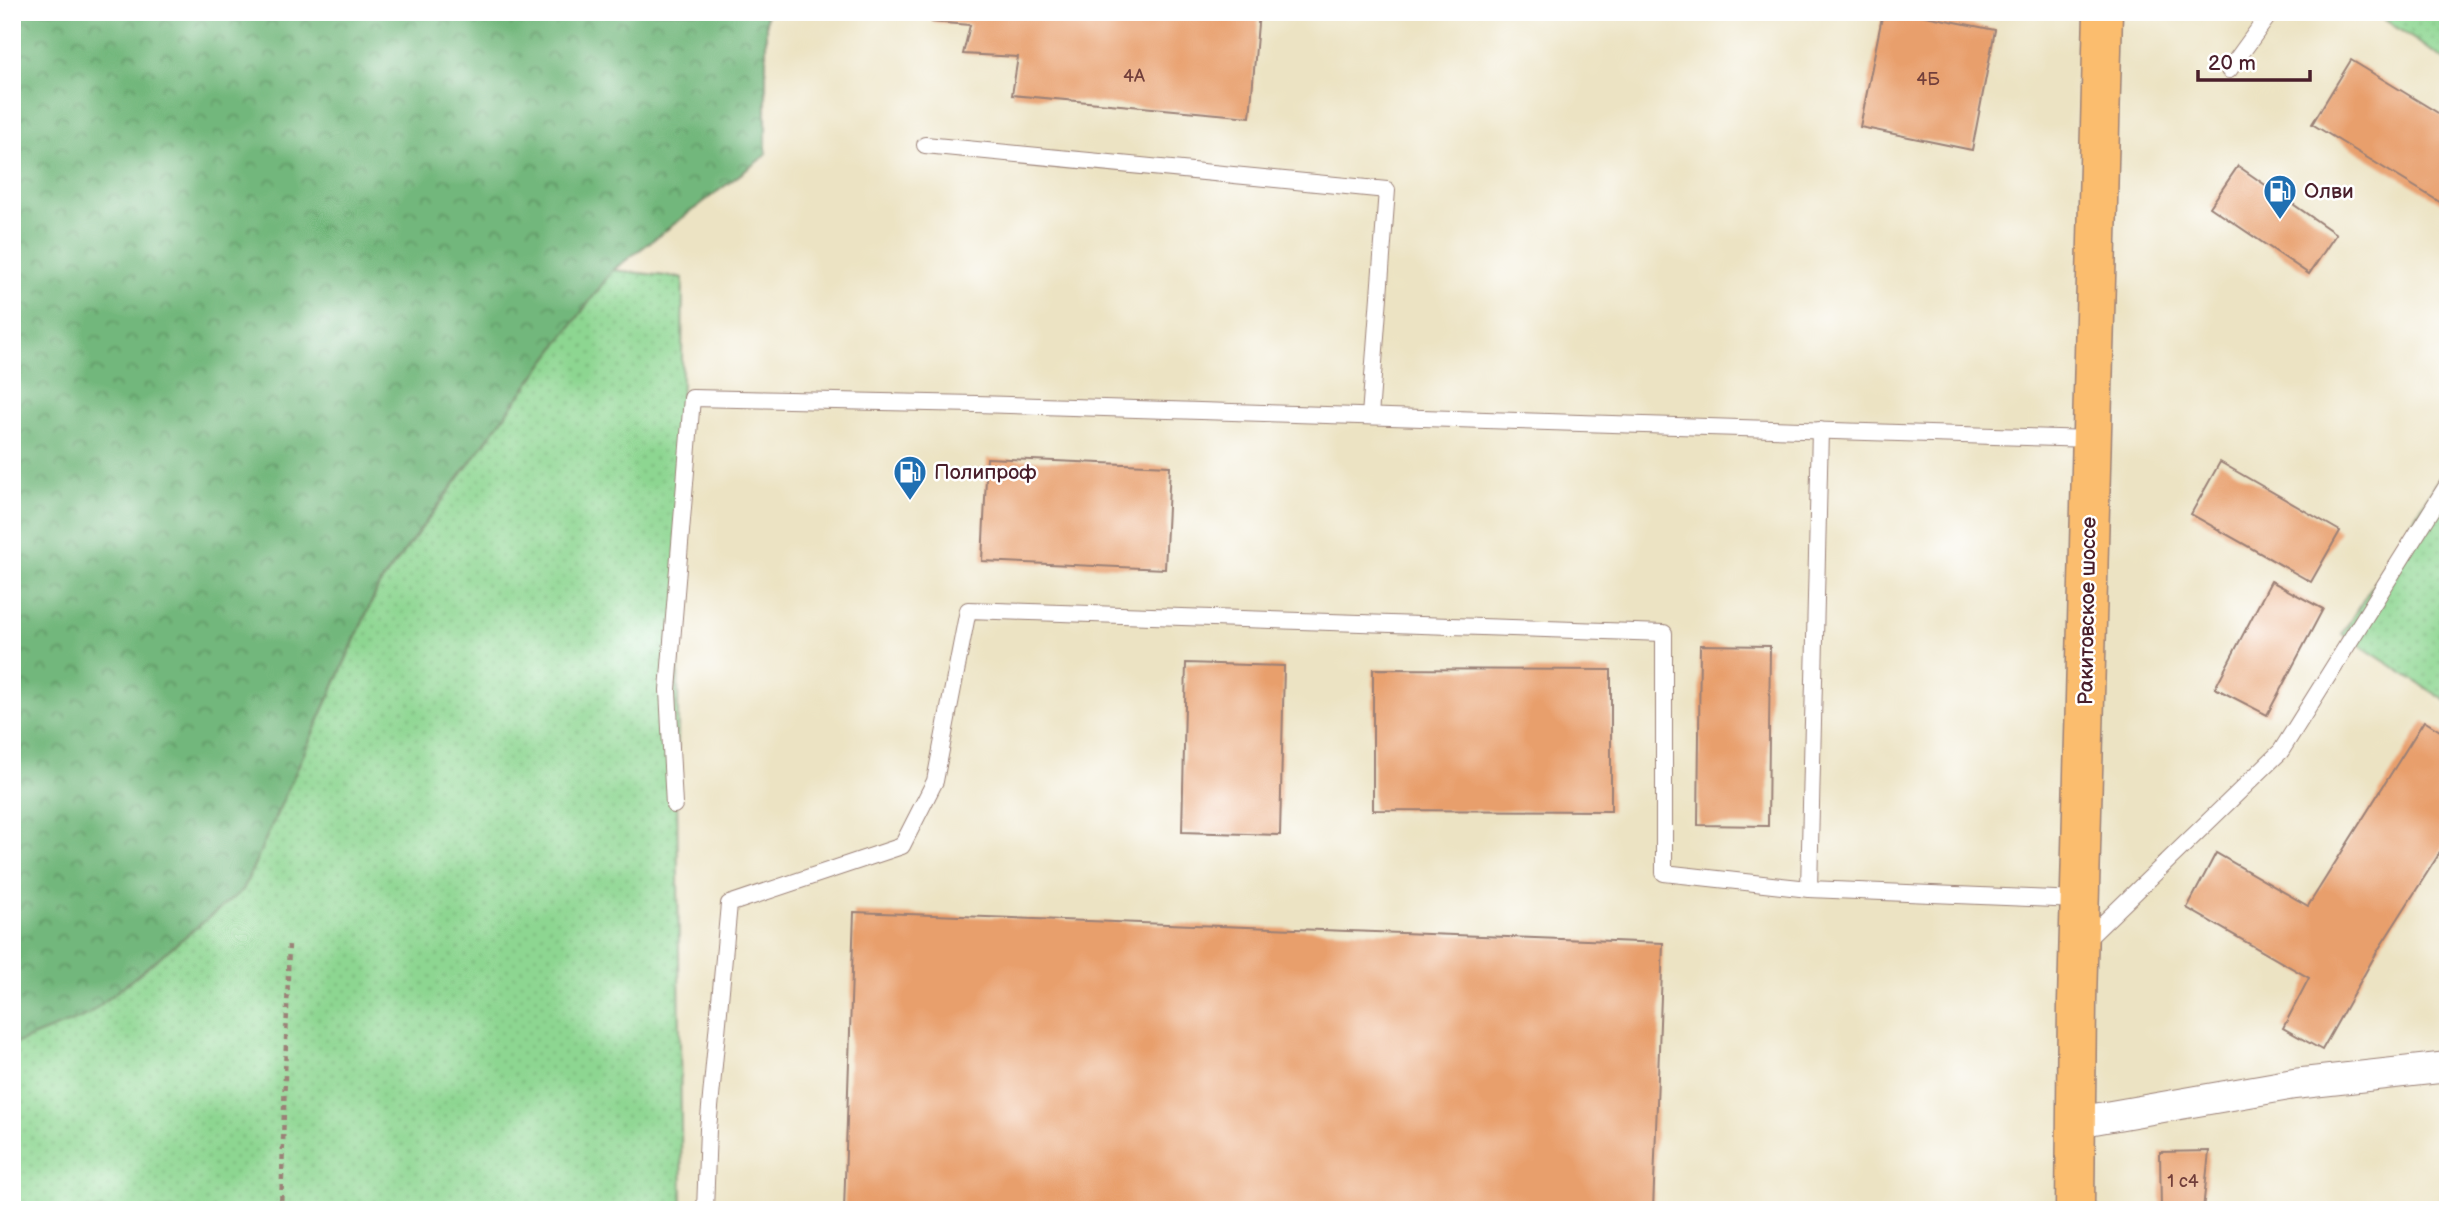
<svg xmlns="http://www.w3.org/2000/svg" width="2460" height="1222" font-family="'Balsamiq Sans',sans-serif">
<defs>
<pattern id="forest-crowns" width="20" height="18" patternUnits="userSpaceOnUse" patternTransform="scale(1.75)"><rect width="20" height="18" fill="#72b77b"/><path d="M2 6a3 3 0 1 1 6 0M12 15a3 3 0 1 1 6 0" fill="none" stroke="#609465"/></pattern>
<pattern id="garden-dots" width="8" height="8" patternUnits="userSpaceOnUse" patternTransform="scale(1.75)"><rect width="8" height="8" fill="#8dd691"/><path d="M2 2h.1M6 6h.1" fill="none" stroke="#7bb77d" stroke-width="1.8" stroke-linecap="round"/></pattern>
</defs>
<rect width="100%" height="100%" fill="#fff"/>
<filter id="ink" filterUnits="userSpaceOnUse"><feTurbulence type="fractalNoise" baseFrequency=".0143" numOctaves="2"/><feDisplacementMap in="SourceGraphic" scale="14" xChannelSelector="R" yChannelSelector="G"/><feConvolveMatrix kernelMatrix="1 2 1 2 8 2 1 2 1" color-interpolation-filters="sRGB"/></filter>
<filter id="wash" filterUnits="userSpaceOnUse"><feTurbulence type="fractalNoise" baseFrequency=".00686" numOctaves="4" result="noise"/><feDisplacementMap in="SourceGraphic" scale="28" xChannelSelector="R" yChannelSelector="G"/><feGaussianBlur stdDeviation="1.57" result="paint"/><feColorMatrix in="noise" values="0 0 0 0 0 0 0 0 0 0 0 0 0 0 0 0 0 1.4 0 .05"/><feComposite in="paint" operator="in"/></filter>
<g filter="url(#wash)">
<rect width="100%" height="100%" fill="#ece3c3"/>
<path fill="url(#forest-crowns)" stroke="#5e6b53" stroke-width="2" d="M12,12H766V155L613,270L379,585L243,890L88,1015L12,1045Z"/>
<g fill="url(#garden-dots)" stroke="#6c7a5e" stroke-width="2">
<path d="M2373,12H2448V62Z"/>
<path d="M613,270L683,278L677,791L682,1210H12V1045L88,1015L243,890L379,586Z"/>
<path d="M2448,464V702L2342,634Z"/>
</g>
<g id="blocks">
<g fill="#e89f6c">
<path d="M934,12H1259L1250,117L1012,95L1018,57L963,54L970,25L932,22Z"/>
<path d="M1883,12H1906L1995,30L1972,150L1860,127Z"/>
<path d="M2351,60L2448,119V207L2312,124Z"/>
<path d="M2238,166L2336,234L2309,274L2210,207Z"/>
<path d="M987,458L1170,466L1165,569L982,561Z"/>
<path d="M2220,462L2340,531L2311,582L2191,514Z"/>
<path d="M2271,581L2323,609L2267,715L2215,688Z"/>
<path d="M1700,645L1770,646L1768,826L1698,825Z"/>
<path d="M1186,663L1284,666L1280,835L1182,832Z"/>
<path d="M1373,669L1611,670V811L1373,810Z"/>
<path d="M2424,721L2448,736V840L2378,950L2322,1050L2283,1028L2309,978L2187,908L2216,853L2308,906Z"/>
<path d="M854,912L1663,943L1653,1210H844Z"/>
<path d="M2209,1151L2203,1210H2161L2160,1152Z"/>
</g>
</g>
</g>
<g filter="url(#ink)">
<use href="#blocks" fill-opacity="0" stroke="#9b8177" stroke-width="2"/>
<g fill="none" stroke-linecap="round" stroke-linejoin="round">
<defs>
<g id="service">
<path d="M2229,70L2271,12"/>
<path d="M925,145L1387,190L1370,416"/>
<path d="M1820,430L1809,889L2079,900"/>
<path d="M674,805L668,690L692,398L976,404L2091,439"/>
<path d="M2084,942L2281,751L2448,484"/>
<path d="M705,1210L708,1129L729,904L902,846L935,781L968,610L1664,633V873L1809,889"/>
</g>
<path id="minor" d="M2077,1122L2294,1084L2448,1067"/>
<path id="primary" d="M2075,1210L2077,1002L2103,12"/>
</defs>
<use href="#service" stroke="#9b8177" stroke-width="18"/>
<use href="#minor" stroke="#9b8177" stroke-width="32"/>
<use href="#primary" stroke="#9b8177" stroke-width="41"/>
<path stroke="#9b8177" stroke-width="4.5" stroke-dasharray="5 5" stroke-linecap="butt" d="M281,1210L289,942"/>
<use href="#service" stroke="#fff" stroke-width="16"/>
<use href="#minor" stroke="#fff" stroke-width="30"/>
<use href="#primary" stroke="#fbbd6e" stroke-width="38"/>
</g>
</g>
<defs>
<symbol id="fuel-pin" viewBox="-11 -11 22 30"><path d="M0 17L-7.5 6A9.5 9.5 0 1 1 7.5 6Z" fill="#1f6fb2" stroke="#fff"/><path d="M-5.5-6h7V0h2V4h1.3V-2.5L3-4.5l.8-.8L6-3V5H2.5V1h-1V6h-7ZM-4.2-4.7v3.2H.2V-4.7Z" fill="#fff"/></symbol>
</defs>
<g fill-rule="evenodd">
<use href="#fuel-pin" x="2261" y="172" width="38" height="52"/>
<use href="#fuel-pin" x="891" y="453" width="38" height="52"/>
</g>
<g text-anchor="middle" stroke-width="5" stroke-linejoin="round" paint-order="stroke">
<g font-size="18" fill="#723f3b">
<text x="1134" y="82">4А</text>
<text x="1928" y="85">4Б</text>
<text x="2183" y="1187">1 с4</text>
</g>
<g font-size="21" fill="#4a1f2b" stroke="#fff" text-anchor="start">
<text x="2304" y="198">Олви</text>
<text x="934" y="479">Полипроф</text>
</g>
<g font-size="21" fill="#4a1f2b" stroke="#fff">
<text transform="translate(2087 611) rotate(-89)" y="7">Ракитовское шоссе</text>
</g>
</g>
<rect width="2460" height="1222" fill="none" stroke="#fff" stroke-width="42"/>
<path d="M2198 70v10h112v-10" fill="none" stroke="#4a1f2b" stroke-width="3.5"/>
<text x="2208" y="70" font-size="21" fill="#4a1f2b" stroke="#ffffff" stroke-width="5" paint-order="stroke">20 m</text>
</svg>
